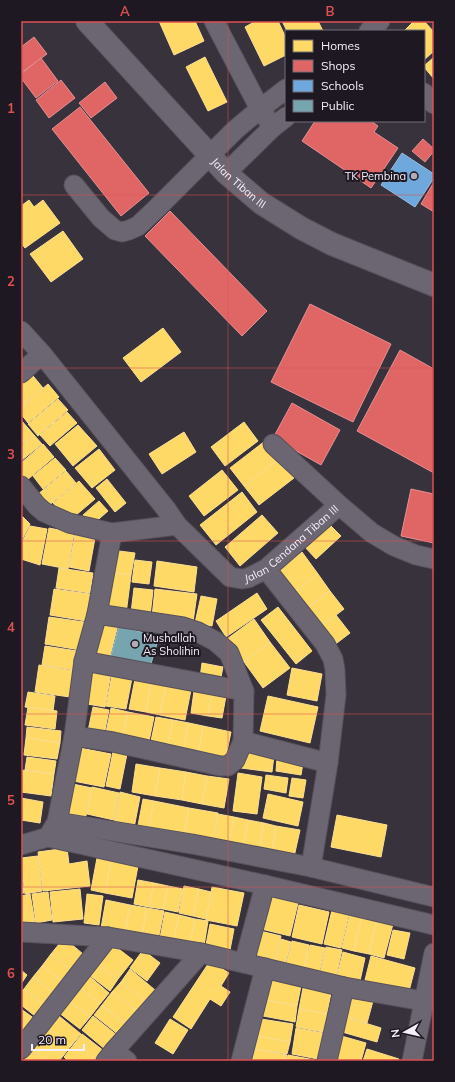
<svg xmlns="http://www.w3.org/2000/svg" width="455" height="1082" font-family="Mulish,sans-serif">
<rect width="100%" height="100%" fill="#38323c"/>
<g fill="#ffd966" stroke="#fcdf93">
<path d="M159,21H195L204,41L174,55Z"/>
<path d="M256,21H278L286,38V55L264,66L245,27Z"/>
<path d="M282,21H318L323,31H287Z"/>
<path d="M414,21H424L434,32V51L424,60V31H404Z"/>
<path d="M205,57L227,102L208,111L186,67Z"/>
<path d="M434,57V79L424,67V66Z"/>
<path d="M29,200L34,207L43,200L60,223L25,248L21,243V206Z"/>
<path d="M63,231L83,259L51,282L30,254Z"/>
<path d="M163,328L181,352L141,382L123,358Z"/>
<path d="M29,371L43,388L21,407V378Z"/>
<path d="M48,384L59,397L28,423L21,414V407Z"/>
<path d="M58,399L68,410L38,436L28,424Z"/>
<path d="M67,412L77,423L50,446L40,435Z"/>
<path d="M21,420L34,435L21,445Z"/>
<path d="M244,422L258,441L225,466L211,447Z"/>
<path d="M78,425L97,446L73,466L55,444Z"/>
<path d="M184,432L196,452L162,474L149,454Z"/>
<path d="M34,435L42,444L22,460L21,459V446Z"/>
<path d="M265,441L279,459L244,486L230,468Z"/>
<path d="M43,444L54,457L27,480L21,474V463Z"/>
<path d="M99,449L115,470L92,488L75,468Z"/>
<path d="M55,458L66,470L43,489L33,476Z"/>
<path d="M279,459L294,478L259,505L244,486Z"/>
<path d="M222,470L238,490L204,516L189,496Z"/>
<path d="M66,471L76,483L47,507L37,495Z"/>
<path d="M107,479L126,503L115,512L96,488Z"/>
<path d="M79,481L95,499L69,521L53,503Z"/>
<path d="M242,492L257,512L216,545L200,525Z"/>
<path d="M99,501L108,511L92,525L83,515Z"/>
<path d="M21,515L30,524L21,542Z"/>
<path d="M262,515L278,533L240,566L225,547Z"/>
<path d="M328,523L341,536L316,559L304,546Z"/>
<path d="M30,526L47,529L40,565L21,559V545Z"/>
<path d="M49,528L74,533L68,569L42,564Z"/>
<path d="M75,534L95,538L89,571L69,567Z"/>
<path d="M111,550L135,553L131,575L107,572Z"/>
<path d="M302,552L318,574L293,593L277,571Z"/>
<path d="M135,560L152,562L149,584L132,582Z"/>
<path d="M157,561L197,567L194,592L154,586Z"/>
<path d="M59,568L93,573L90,593L56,588Z"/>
<path d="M107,572L131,575L126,614L102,610Z"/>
<path d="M318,574L330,591L306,609L293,593Z"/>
<path d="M134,588L153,590L150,616L131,613Z"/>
<path d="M54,589L90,594L86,621L50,615Z"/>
<path d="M155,589L197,594L193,622L152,617Z"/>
<path d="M330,591L344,609L319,628L306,609Z"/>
<path d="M257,593L267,609L226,637L216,621Z"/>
<path d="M201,596L217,599L212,626L195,623Z"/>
<path d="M278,607L312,651L296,664L261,620Z"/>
<path d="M336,615L350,633L333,646L319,628Z"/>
<path d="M49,617L84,622L80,650L45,644Z"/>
<path d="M254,619L270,642L244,662L227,639Z"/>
<path d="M103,621L118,625L109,660L94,656Z"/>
<path d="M270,642L290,668L263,688L244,662Z"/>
<path d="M45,646L77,651L74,670L42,665Z"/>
<path d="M202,663L223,667L220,682L200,678Z"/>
<path d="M39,665L74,671L70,697L35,692Z"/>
<path d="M292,668L322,674L317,701L287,695Z"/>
<path d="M87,669L111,673L105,707L81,703Z"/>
<path d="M112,675L132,678L126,709L106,706Z"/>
<path d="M135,679L151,682L146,712L129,709Z"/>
<path d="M151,682L166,685L160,715L146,712Z"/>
<path d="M166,685L191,690L185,720L160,715Z"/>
<path d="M194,691L212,694L208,716L191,713Z"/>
<path d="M28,692L55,696L53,711L25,707Z"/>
<path d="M212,694L226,696L222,718L208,716Z"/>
<path d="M268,696L318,707L310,743L260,731Z"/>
<path d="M28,707L57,711L55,729L25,725Z"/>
<path d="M93,707L109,710L104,735L88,731Z"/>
<path d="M111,708L128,712L122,740L105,737Z"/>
<path d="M128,712L154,717L148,746L122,740Z"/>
<path d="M156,717L173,720L167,749L150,746Z"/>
<path d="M173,720L189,723L183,752L167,749Z"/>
<path d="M189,723L203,726L198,755L183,752Z"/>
<path d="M203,726L231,732L225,761L198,755Z"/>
<path d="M27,727L61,731L60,743L26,738Z"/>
<path d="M26,738L60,743L57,759L24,755Z"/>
<path d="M75,747L111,754L104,787L68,780Z"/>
<path d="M243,751L274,755L272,772L241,768Z"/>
<path d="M113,752L127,754L120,789L106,786Z"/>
<path d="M27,757L56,761L54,774L25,770Z"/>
<path d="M277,759L303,763L301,775L276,771Z"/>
<path d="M136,764L160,768L155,796L132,792Z"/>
<path d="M160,768L186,772L182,800L155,796Z"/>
<path d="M21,770L54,774L51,796L21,792Z"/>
<path d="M186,772L207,776L202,804L182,800Z"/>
<path d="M238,773L262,777L257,814L233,811Z"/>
<path d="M266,775L288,778L286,793L264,789Z"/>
<path d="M207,776L229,779L224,808L202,804Z"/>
<path d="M292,778L306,780L303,798L289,796Z"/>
<path d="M68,783L92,788L85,820L62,815Z"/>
<path d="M92,787L119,793L114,820L87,814Z"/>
<path d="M120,792L140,797L134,828L114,824Z"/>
<path d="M268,794L303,802L298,826L263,818Z"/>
<path d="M21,798L43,802L40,823L21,820Z"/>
<path d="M143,799L154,801L148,832L137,831Z"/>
<path d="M154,801L189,808L183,839L148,832Z"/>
<path d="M189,808L218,813L212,844L183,839Z"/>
<path d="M218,814L234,817L229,845L213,842Z"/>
<path d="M337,815L387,825L381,857L331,847Z"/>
<path d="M234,817L248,820L243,848L229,845Z"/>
<path d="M248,820L264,823L259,851L243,848Z"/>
<path d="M264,823L276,826L272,853L259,851Z"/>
<path d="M276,826L300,830L294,857L272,853Z"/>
<path d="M67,848L69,864L87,861L90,886L43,891L38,852Z"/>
<path d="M38,856L42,891L25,894L21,858Z"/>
<path d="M97,858L111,861L105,893L91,890Z"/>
<path d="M111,861L138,866L132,898L105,893Z"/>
<path d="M21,867L24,893H21Z"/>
<path d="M138,880L154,883L149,907L134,904Z"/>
<path d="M154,883L168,886L163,909L149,907Z"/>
<path d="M168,886L183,889L178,912L163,909Z"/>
<path d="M184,886L199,889L193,916L179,913Z"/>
<path d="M212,887L244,893L237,926L206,920Z"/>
<path d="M80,889L83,919L53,922L50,892Z"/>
<path d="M199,889L211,892L206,919L193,916Z"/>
<path d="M48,892L52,920L36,923L32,894Z"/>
<path d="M30,894L35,922L21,925V896Z"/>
<path d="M87,894L103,896L99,925L84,923Z"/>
<path d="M265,895L298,903L290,936L257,928Z"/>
<path d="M106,900L130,905L125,933L101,928Z"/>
<path d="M130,905L147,908L142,936L125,933Z"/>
<path d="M299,905L329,912L322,944L292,937Z"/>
<path d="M147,908L164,911L158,940L142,936Z"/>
<path d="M332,910L349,914L341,948L324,944Z"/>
<path d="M165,912L179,915L174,941L160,938Z"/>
<path d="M350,914L362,916L354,951L342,948Z"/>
<path d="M179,915L195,919L190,943L174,940Z"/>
<path d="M362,916L377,920L369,954L354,951Z"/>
<path d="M195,919L208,921L204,946L190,943Z"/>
<path d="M377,920L393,924L384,958L369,954Z"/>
<path d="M210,924L234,929L230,950L206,945Z"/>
<path d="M393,930L410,933L404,959L387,955Z"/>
<path d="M260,931L281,936L274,964L253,959Z"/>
<path d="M64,938L83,954L71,970L51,954Z"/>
<path d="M281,939L291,942L285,965L275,962Z"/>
<path d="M292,941L309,945L304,970L286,965Z"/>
<path d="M111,943L133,960L118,979L96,963Z"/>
<path d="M310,945L325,948L319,973L304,969Z"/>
<path d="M326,947L342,950L336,977L320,973Z"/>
<path d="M143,950L160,963L147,981L130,968Z"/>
<path d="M343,952L365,958L360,981L337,976Z"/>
<path d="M51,954L71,970L62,981L42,966Z"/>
<path d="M371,956L415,968L408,995L364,984Z"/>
<path d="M210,961L229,973L221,986L230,992L221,1006L210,999L191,1029L173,1017Z"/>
<path d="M96,963L118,979L110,991L88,974Z"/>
<path d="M42,966L62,981L53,993L33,977Z"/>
<path d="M130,969L155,990L146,1002L121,982Z"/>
<path d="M21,970L27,975L21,984Z"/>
<path d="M88,975L109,993L100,1004L79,987Z"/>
<path d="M33,977L53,993L43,1005L24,989Z"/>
<path d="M270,980L301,986L297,1006L266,1000Z"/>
<path d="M121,982L146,1002L138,1012L112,992Z"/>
<path d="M79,987L100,1004L90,1017L68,1000Z"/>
<path d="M303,988L331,993L327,1014L299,1009Z"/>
<path d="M24,989L43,1005L35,1016L21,1005V992Z"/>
<path d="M112,992L138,1012L127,1025L102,1005Z"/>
<path d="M348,994L373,1001L367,1023L341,1015Z"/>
<path d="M68,1000L90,1017L80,1029L58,1012Z"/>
<path d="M266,1000L297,1006L295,1022L263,1016Z"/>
<path d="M102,1005L127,1025L119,1035L94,1015Z"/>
<path d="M21,1009L35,1019L24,1033L21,1031Z"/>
<path d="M299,1009L327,1014L323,1032L296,1027Z"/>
<path d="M59,1016L81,1034L71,1046L49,1028Z"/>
<path d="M93,1016L118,1036L106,1050L82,1030Z"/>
<path d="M346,1017L381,1028L377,1042L342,1032Z"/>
<path d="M170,1019L188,1030L173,1054L155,1043Z"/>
<path d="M261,1019L293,1024L290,1042L258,1036Z"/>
<path d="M49,1028L71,1046L63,1056L41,1039Z"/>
<path d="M296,1028L323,1033L318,1059L292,1054Z"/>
<path d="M82,1034L104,1051L97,1060L75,1043Z"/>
<path d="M338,1035L366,1043L361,1061H330Z"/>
<path d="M258,1036L290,1042L287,1054L255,1049Z"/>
<path d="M41,1039L63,1056L59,1061H47L33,1050Z"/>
<path d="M75,1043L97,1060L96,1061H68L64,1057Z"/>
<path d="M255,1049L287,1055L286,1061H252Z"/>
<path d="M367,1049L399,1059L398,1061H363Z"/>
<path d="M33,1050L47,1061H23Z"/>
<path d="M288,1055L315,1060L314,1061H287Z"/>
</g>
<g fill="#e06666" stroke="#e68f93">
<path d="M34,37L47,54L21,73V47Z"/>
<path d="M41,58L58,81L36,98L21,78V74Z"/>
<path d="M61,80L75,98L49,118L36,100Z"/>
<path d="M105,82L117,98L91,118L79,103Z"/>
<path d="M80,107L149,193L121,216L52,129Z"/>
<path d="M315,121H371L378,126L374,132L398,148L371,188L302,141Z"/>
<path d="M423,139L434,149V151L425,162L412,151Z"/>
<path d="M434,182V212L421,204Z"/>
<path d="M170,211L267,311L242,336L145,236Z"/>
<path d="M310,304L391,344L353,422L271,382Z"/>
<path d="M400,350L434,369V473L357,431Z"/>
<path d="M292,403L340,430L321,465L273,438Z"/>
<path d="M411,489L434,494V543L401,536Z"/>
</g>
<path fill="#6fa8dc" stroke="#97bde5" d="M402,153L434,174V178L415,207L381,185Z"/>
<path fill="#76a5af" stroke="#9cbbc6" d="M119,626L159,637L150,667L111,656Z"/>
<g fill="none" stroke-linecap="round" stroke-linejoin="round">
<defs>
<g id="minor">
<path d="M214,21L260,109L273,127"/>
<path d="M369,31L380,21"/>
<path d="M424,93L434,104"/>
<path d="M226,173L273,127L286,117"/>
<path d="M74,185L101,218L115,230L122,232L129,230L138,226L157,208L235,130L260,109L286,89"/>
<path id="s1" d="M21,331L42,354L166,509L177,525L230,577L242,579L248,578L266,569L339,505"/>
<path d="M21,373L42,354"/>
<path d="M273,444L339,505L372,533L394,546L416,555L434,559"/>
<path d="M21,486L37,506L44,512L69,523L112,533L177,525"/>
<path d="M266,569L325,644L333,659L335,670L336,695L328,763L311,867"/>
<path d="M84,661L244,691"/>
<path d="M74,736L113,742L220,766H228L235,760L243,741L244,691L229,653L215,641L198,632L183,627L97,614"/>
<path d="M243,741L328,763"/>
<path d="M57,822L192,844L311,867L434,897"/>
<path d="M51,832L57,822L74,736L84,661L97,614L112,533"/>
<path d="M21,845L48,837L265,885L434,925"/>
<path d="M21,932L108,937L201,953L344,987L423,1001"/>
<path d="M244,963L265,885"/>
<path d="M21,1049L108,937"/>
<path d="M114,1051L127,1061"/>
<path d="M106,1061L114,1051L201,953"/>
<path d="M241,1061L265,968"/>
<path d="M327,1061L344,987"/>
<path d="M412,1061L434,953"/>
</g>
<g id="tertiary">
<path id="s2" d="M87,21L226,173L261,203L301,228L332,244L434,285"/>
</g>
</defs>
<use href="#minor" stroke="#56515a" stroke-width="21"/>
<use href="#tertiary" stroke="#56515a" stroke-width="24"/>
<use href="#minor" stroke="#6c6572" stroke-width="19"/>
<use href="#tertiary" stroke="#6c6572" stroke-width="22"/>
</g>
<path fill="none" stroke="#dc5052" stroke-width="1" stroke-opacity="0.55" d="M228,21V1061M21,195H434M21,368H434M21,541H434M21,714H434M21,887H434"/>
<g fill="#b3acb8" stroke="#1d1821" stroke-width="1.5">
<circle cx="414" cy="176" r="4"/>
<circle cx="135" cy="644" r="4"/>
</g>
<g text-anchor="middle" stroke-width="4" stroke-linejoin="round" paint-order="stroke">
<g font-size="11" fill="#f5eefb" stroke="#1d1821" text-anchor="end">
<text x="406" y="180">TK Pembina</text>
<text x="143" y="642" text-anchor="start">Mushallah<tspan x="143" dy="13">As Sholihin</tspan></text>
</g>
<g font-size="11" fill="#f5eefb" stroke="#1d1821">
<text dy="4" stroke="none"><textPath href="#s2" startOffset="222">Jalan Tiban III</textPath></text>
<text dy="4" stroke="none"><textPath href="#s1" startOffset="397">Jalan Cendana Tiban III</textPath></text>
</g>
</g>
<rect width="455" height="1082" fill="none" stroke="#1d1821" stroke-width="44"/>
<rect x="285" y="30" width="140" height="92" fill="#1d1821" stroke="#736e78"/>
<rect x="293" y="40" width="20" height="12" fill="#ffd966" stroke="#736e78"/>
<text x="321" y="50" font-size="12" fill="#f5eefb">Homes</text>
<rect x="293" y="60" width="20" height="12" fill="#e06666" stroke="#736e78"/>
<text x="321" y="70" font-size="12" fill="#f5eefb">Shops</text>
<rect x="293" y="80" width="20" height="12" fill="#6fa8dc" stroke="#736e78"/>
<text x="321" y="90" font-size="12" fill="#f5eefb">Schools</text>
<rect x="293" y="100" width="20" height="12" fill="#76a5af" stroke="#736e78"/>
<text x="321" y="110" font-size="12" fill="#f5eefb">Public</text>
<g transform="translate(405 1032) rotate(262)" stroke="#1d1821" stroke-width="3" paint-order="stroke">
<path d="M0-3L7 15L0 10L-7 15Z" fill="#f5eefb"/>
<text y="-6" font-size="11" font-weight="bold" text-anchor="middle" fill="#f5eefb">N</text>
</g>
<path d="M32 1044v6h52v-6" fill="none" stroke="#f5eefb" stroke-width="2"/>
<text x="38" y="1044" font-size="12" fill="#f5eefb" stroke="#1d1821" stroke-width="3" paint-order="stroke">20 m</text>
<rect x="22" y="22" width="411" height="1038" fill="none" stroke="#dc5052" stroke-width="1.5"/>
<g font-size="13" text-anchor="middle" font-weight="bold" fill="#dc5052">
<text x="125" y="16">A</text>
<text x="330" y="16">B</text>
<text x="11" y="113">1</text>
<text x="11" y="286">2</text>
<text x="11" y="459">3</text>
<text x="11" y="632">4</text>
<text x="11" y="805">5</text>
<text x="11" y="978">6</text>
</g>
</svg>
